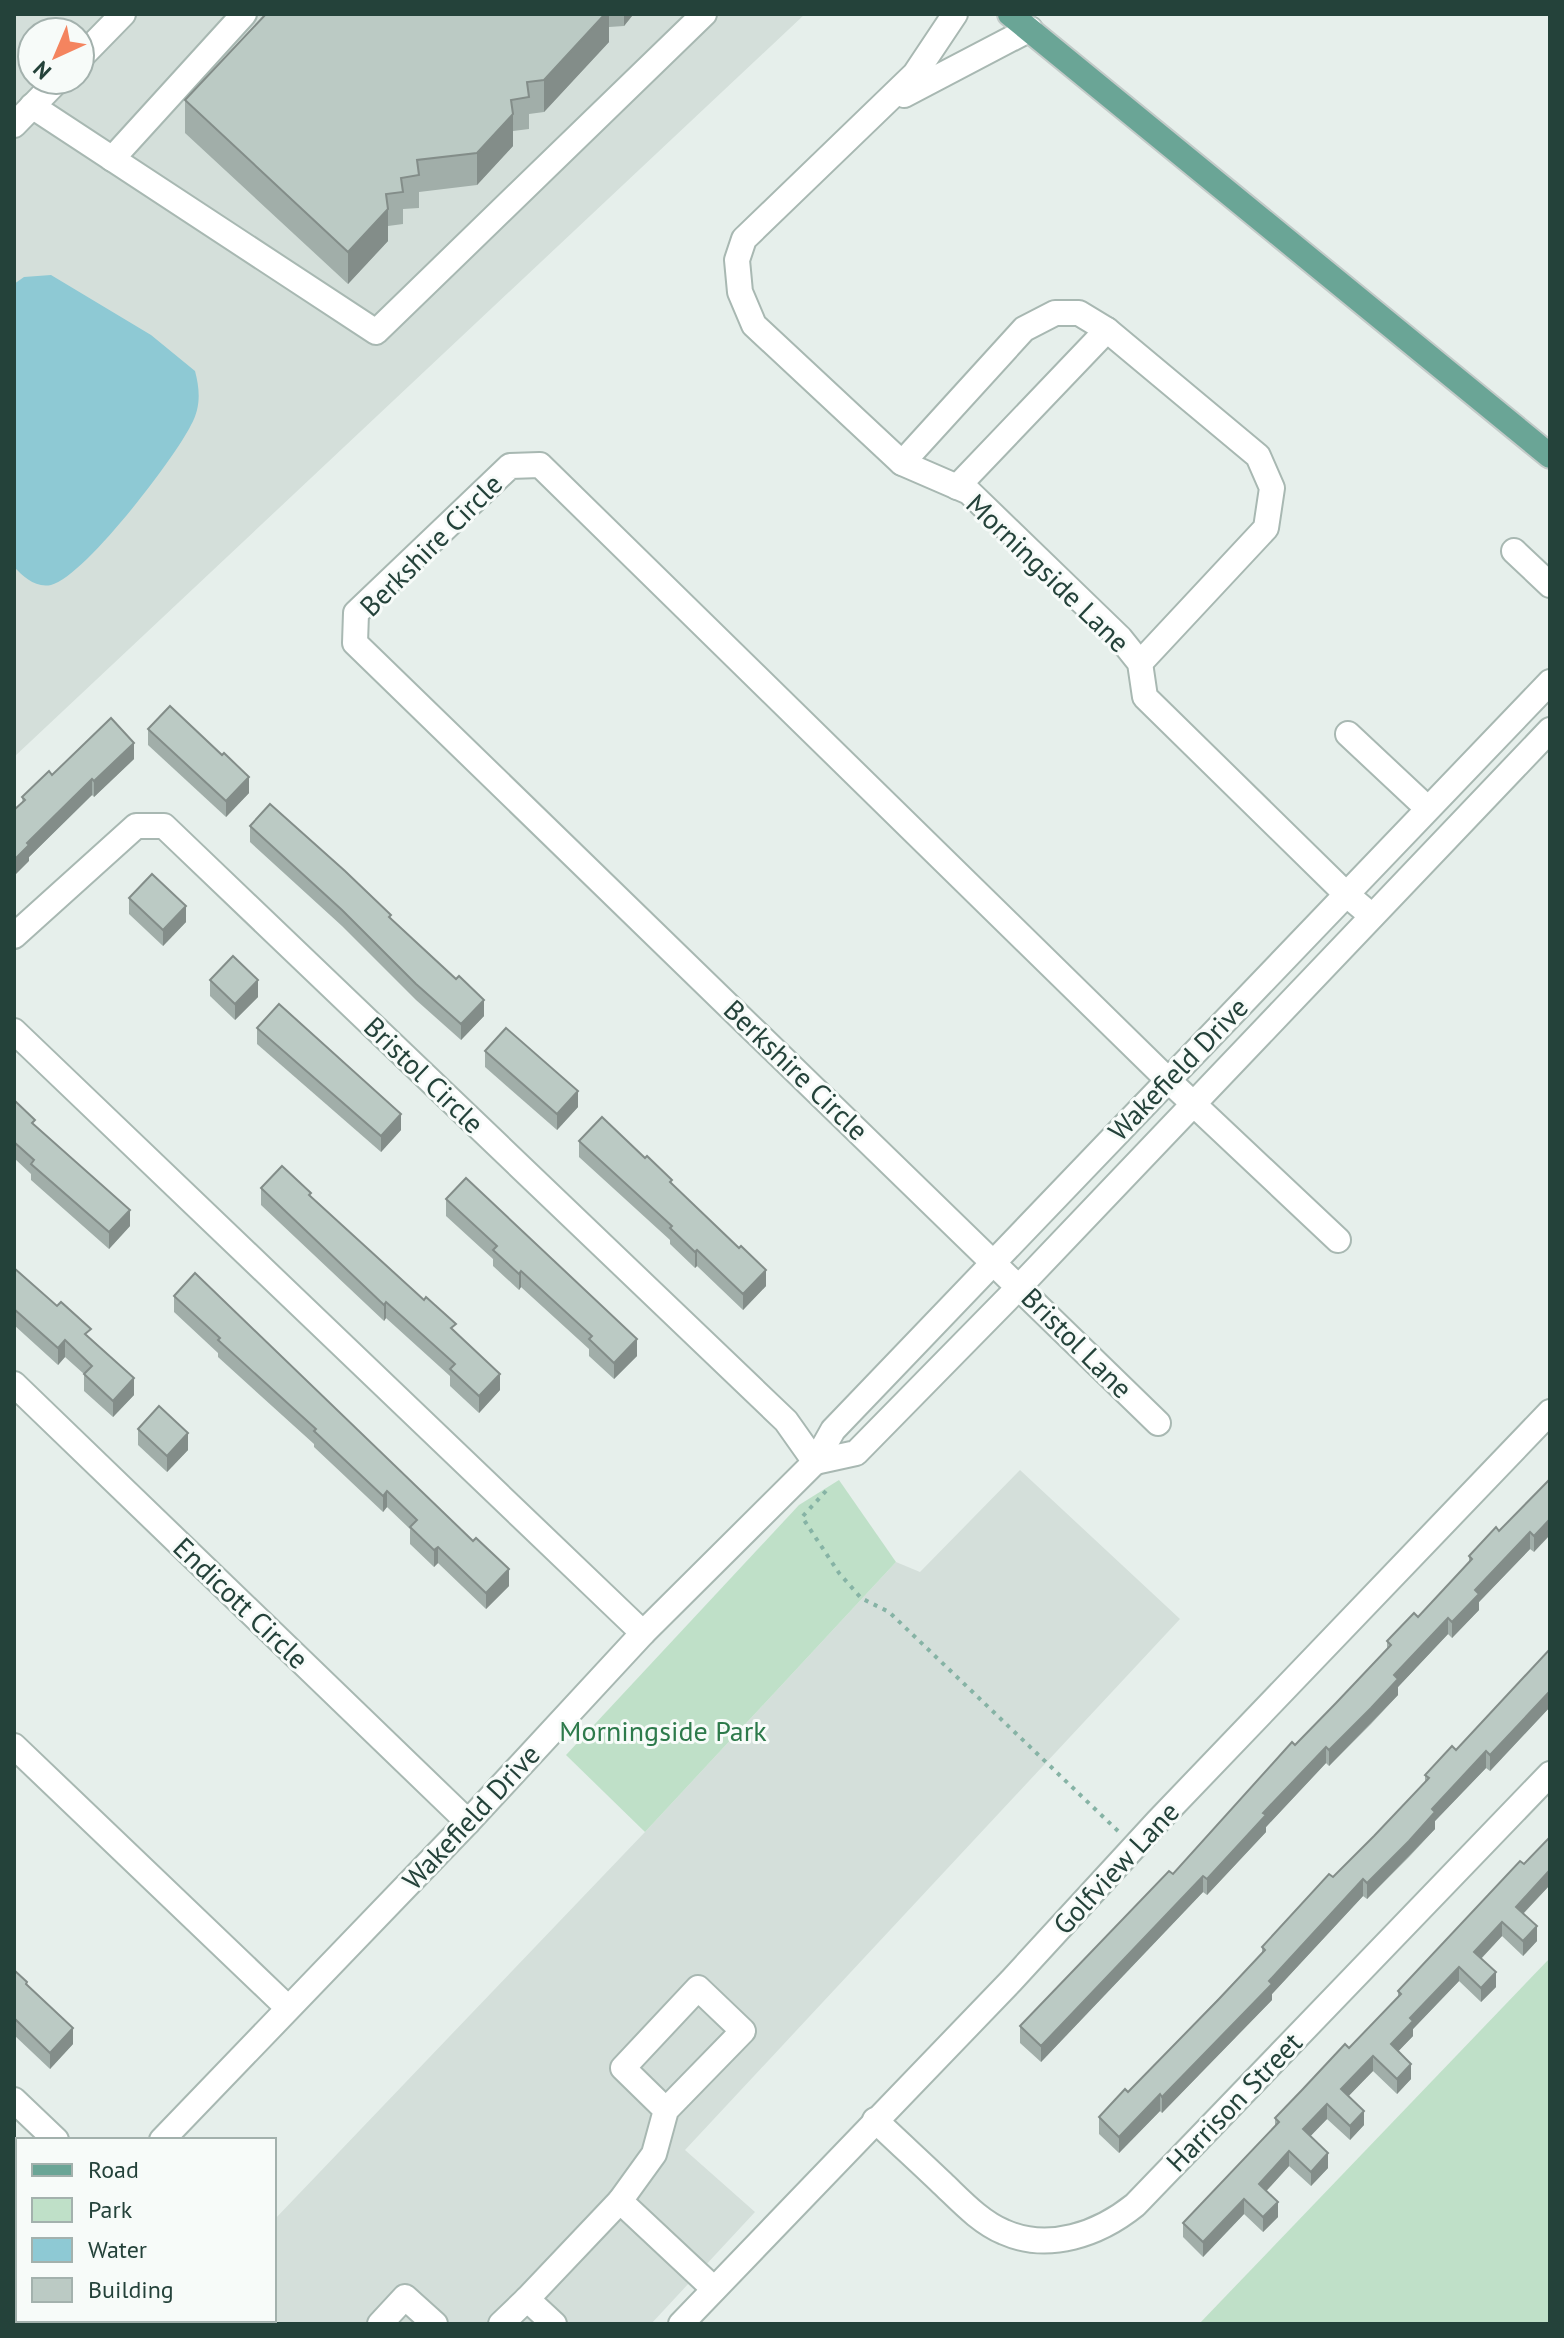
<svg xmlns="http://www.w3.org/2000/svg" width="1564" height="2338" font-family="'PT Sans',sans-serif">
<rect width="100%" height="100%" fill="#e6efeb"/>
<g fill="#d4dfda" fill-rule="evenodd">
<path d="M14,14H805L14,757ZM32,32H80V80H32Z"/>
<path d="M1020,1470L1180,1619L685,2150L755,2212L651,2324H174L178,2320H274V2220L645,1832L896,1562L920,1572Z"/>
</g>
<g fill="#bfe0c8">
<path d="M839,1480L896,1562L645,1832L566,1755L799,1505Z"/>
<path d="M1550,1958V2324H1199Z"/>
</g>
<path fill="#8ec9d4" d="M51,275L151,335L195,371C200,390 201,407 191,425C175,458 84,577 51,585C35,588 24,577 14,567V284L24,277Z"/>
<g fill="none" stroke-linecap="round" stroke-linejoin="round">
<defs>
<g id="minor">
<path d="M955,14L915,74L744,239L737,260L740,292L754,325L902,463L969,492L1120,638L1140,663L1145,697L1346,894L1372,916"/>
<path d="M80,58L123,14"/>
<path d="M904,95L1030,29"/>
<path d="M32,106L376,332L704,14"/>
<path d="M14,125L58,80"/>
<path d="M112,159L244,14"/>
<path d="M1107,330L1258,456L1272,488L1266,528L1140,663"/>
<path d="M902,463L1024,329L1055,313H1079L1107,330L957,487"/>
<path d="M1514,551L1550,585"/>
<path d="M1348,734L1427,808"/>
<path d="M14,936L136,826H164L786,1421L815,1462"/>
<path d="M14,1031L643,1633"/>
<path d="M14,1384L468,1822"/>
<path d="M1158,1423L355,643L356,613L510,466L540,465L1167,1079L1338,1240"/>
<path d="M815,1462L856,1453L1020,1286L1550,730"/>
<path d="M14,1746L288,2008"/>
<path d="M14,2100L56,2140"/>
<path d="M875,2120C897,2141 920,2162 942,2183C961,2201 980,2222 1004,2232C1049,2252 1099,2234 1135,2205L1550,1774"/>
<path d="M162,2140L468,1822L643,1633L815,1462L833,1430L1550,682"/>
<path d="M620,2201L654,2154L666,2110L743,2031L698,1988L623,2068L666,2110"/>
<path d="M14,2281L18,2279"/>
<path d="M380,2324L405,2297L435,2324"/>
<path d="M501,2324L527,2299"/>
<path d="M554,2324L527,2299L620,2201L714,2289"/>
<path d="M681,2324L1011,1981L1158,1821L1550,1412"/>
</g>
<path id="major" d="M1010,14L1550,456"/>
</defs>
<use href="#minor" stroke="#a8b8b2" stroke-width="28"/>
<use href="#major" stroke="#c2cac8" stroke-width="28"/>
<path stroke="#86b3a5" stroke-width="4" stroke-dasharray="4 6" stroke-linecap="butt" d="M826,1491L802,1517L839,1573L861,1598L889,1612L1118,1831"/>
<use href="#minor" stroke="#fff" stroke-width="24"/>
<use href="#major" stroke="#6aa596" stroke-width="24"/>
</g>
<g fill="#a1aea9">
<path d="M266,14H632V16L624,26L609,27V42L544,112L529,114V129L513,131V146L477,185L419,192V208L403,209V224L388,226V241L348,284L185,133V100Z"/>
<path d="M148,729L249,793L226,817L148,745Z"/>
<path d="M134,759L94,797L92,795L29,857V861L22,797L52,775Z"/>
<path d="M250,826L391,919L484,1016L461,1040L416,1000L342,926L250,842Z"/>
<path d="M129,898L186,922L163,946L129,914Z"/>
<path d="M210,980L258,997L235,1020L210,996Z"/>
<path d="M257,1028L401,1130L381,1152L257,1044Z"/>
<path d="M485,1051L578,1107L557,1130L485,1067Z"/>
<path d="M14,1100L35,1126L130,1226L109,1249L31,1180V1174L14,1158Z"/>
<path d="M579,1141L672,1184L766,1286L743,1310L697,1266L695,1268L670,1244V1240L579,1157Z"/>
<path d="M261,1188L311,1197L456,1332L500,1390L479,1413L450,1386V1376L386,1318L384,1321L261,1205Z"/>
<path d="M446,1199L637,1356L614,1379L589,1356V1349L521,1287L519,1290L493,1266V1259L446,1216Z"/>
<path d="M14,1268L91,1339L134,1395L113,1417L84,1391V1374L65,1357L58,1365L14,1325Z"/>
<path d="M174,1296L509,1586L486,1609L438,1563L434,1567L410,1544V1529L387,1507L383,1512L314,1447V1444L218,1357V1353L174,1312Z"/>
<path d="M138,1429L188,1450L167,1472L138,1445Z"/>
<path d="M1550,1479L1534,1552L1530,1549L1479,1602V1610L1452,1638L1448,1634L1398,1687V1695L1371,1724L1329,1766L1326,1763L1266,1827V1832L1207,1895L1203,1892L1041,2062L1020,2043V2026L1173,1874L1336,1703L1387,1649V1641L1418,1617L1469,1563V1556L1499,1531Z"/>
<path d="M1550,1644V1707L1490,1771L1486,1768L1435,1821V1829L1409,1857L1367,1899L1363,1896L1272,1994V2000L1162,2113L1160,2111L1119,2153L1099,2134V2117L1128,2092L1262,1953V1947L1374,1836L1425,1782V1775L1456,1750L1548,1651V1646Z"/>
<path d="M1550,1837V1888L1548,1887L1523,1914L1537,1941L1523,1956L1502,1936L1481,1959L1496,1987L1481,2002L1459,1981L1413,2029V2036L1398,2051L1411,2079L1397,2094L1373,2071L1348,2096L1364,2125L1350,2140L1327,2119L1310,2136L1328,2168L1311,2186L1289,2166L1266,2191L1278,2217L1263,2232L1244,2214L1203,2257L1183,2237V2223L1275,2126V2118L1349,2048L1398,1997V1991Z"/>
<path d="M14,1970L73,2044L50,2069L14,2035Z"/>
</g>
<g fill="#838d89">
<path d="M605,14H609V42L544,112V80Z"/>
<path d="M624,14H632V16L624,26Z"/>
<path d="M513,114V146L477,185V153Z"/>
<path d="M388,209V241L348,284V252Z"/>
<path d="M134,743V759L94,797V781Z"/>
<path d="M249,777V793L226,817V801Z"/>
<path d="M92,779V795L29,857V861L14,876V860L27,843Z"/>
<path d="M186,906V922L163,946V930Z"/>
<path d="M258,980V997L235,1020V1004Z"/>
<path d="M484,1000V1016L461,1040V1024Z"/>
<path d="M578,1091V1107L557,1130V1114Z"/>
<path d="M401,1114V1130L381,1152V1136Z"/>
<path d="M130,1210V1226L109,1249V1232Z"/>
<path d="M697,1250V1266L695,1268V1252Z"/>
<path d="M766,1270V1286L743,1310V1294Z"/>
<path d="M521,1271V1287L519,1290V1274Z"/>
<path d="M386,1302V1318L384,1321V1305Z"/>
<path d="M637,1339V1356L614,1379V1363Z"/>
<path d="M65,1340V1357L58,1365V1348Z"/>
<path d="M500,1374V1390L479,1413V1396Z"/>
<path d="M134,1378V1395L113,1417V1401Z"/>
<path d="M188,1433V1450L167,1472V1456Z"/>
<path d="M387,1491V1507L383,1512V1496Z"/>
<path d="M1550,1519V1535L1534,1552V1536Z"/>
<path d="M1530,1532V1549L1479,1602V1610L1452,1638V1622L1475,1590Z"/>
<path d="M438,1547V1563L434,1567V1550Z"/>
<path d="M509,1569V1586L486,1609V1593Z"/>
<path d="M1448,1618V1634L1398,1687V1695L1329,1766V1750L1394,1675Z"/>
<path d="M1550,1691V1707L1490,1771V1755Z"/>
<path d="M1326,1747V1763L1266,1827V1832L1207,1895V1879L1263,1813Z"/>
<path d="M1486,1751V1768L1435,1821V1829L1367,1899V1883L1432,1809Z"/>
<path d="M1548,1872V1887L1516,1921V1907Z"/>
<path d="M1203,1876V1892L1041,2062V2046Z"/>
<path d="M1363,1879V1896L1272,1994V2000L1162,2113V2097Z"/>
<path d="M1502,1922V1936L1474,1966V1952Z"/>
<path d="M1537,1926V1941L1523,1956V1941Z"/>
<path d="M1459,1967V1981L1413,2029V2036L1391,2059V2044L1410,2018Z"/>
<path d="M1496,1972V1987L1481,2002V1988Z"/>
<path d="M73,2028V2044L50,2069V2053Z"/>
<path d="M1373,2056V2071L1341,2104V2089Z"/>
<path d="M1411,2064V2079L1397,2094V2079Z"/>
<path d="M1160,2094V2111L1119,2153V2137Z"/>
<path d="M1327,2104V2119L1303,2144V2129Z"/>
<path d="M1364,2111V2125L1350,2140V2126Z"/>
<path d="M1289,2151V2166L1259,2199V2184Z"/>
<path d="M1328,2153V2168L1311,2186V2172Z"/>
<path d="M1244,2199V2214L1203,2257V2242Z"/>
<path d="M1278,2202V2217L1263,2232V2217Z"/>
</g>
<g fill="#bbcac4" stroke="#838d89" stroke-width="2">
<path d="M266,14H605L544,80L527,82L529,97L511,100L513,114L477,153L417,160L419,175L401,178L403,192L386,194L388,209L348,252L185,100Z"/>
<path d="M170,706L222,755L224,753L249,777L226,801L148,729Z"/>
<path d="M111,718L134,743L94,781L92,779L27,843L29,845L14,860V810L25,800L22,797L49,771L52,775Z"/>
<path d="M270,804L345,871L391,915L389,917L456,979L459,976L484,1000L461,1024L416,984L342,910L250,826Z"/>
<path d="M152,874L186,906L163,930L129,898Z"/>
<path d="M233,956L258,980L235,1004L210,980Z"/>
<path d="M279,1004L401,1114L381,1136L257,1028Z"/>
<path d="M506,1028L578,1091L557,1114L485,1051Z"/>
<path d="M14,1100L35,1120L32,1123L130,1210L109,1232L31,1164L34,1160L14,1142Z"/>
<path d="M602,1117L645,1158L647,1156L672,1180L670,1182L739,1248L741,1246L766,1270L743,1294L697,1250L695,1252L670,1228L672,1226L579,1141Z"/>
<path d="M282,1166L311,1193L309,1195L424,1300L426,1297L456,1324L451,1328L500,1374L479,1396L450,1369L455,1364L386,1302L384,1305L261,1188Z"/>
<path d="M466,1178L637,1339L614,1363L589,1339L592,1336L521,1271L519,1274L493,1250L497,1246L446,1199Z"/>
<path d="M14,1268L57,1306L61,1302L91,1329L85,1334L134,1378L113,1401L84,1374L92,1366L65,1340L58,1348L14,1309Z"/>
<path d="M195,1273L473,1541L476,1538L509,1569L486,1593L438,1547L434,1550L410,1527L417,1520L387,1491L383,1496L314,1431L316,1429L218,1340L220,1338L174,1296Z"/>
<path d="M159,1406L188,1433L167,1456L138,1429Z"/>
<path d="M1550,1479V1519L1534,1536L1530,1532L1475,1590L1479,1594L1452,1622L1448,1618L1394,1675L1398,1679L1371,1708L1329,1750L1326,1747L1263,1813L1266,1815L1207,1879L1203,1876L1041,2046L1020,2026L1169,1871L1173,1874L1292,1742L1295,1745L1336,1703L1391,1645L1387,1641L1414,1613L1418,1617L1472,1559L1469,1556L1496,1527L1499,1531Z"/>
<path d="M1550,1649V1691L1490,1755L1486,1751L1432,1809L1435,1812L1409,1841L1367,1883L1363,1879L1269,1981L1272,1984L1162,2097L1160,2094L1119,2137L1099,2117L1125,2089L1128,2092L1219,1999L1265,1950L1262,1947L1329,1874L1333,1877L1374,1836L1429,1778L1425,1775L1452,1746L1456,1750Z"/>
<path d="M1550,1837V1874L1548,1872L1516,1907L1537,1926L1523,1941L1502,1922L1474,1952L1496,1972L1481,1988L1459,1967L1410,2018L1413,2021L1391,2044L1411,2064L1397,2079L1373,2056L1341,2089L1364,2111L1350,2126L1327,2104L1303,2129L1328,2153L1311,2172L1289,2151L1259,2184L1278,2202L1263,2217L1244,2199L1203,2242L1183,2223L1279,2122L1275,2118L1302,2090L1345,2044L1349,2048L1401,1994L1398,1991L1520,1861L1524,1864Z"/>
<path d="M14,1970L27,1982L26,1984L73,2028L50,2053L14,2018Z"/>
</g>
<g text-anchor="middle" stroke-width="6" stroke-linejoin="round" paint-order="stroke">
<g font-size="28" fill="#24423a" stroke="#f7fbf9">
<text transform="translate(431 545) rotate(-45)" y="10">Berkshire Circle</text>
<text transform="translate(1048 573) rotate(44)" y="10">Morningside Lane</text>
<text transform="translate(1178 1069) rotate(-46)" y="10">Wakefield Drive</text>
<text transform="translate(796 1070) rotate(44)" y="10">Berkshire Circle</text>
<text transform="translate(424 1075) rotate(44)" y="10">Bristol Circle</text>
<text transform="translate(1077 1343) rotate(45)" y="10">Bristol Lane</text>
<text transform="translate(241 1603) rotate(44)" y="10">Endicott Circle</text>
<text transform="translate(471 1817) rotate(-47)" y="10">Wakefield Drive</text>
<text transform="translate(1116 1868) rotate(-47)" y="10">Golfview Lane</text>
<text transform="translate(1234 2102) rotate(-46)" y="10">Harrison Street</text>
</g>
<g font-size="28" fill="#2d7a4b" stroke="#f7fbf9">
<text x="663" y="1741">Morningside Park</text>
</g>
</g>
<rect width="1564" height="2338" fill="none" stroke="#24423a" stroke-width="32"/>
<rect x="16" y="2138" width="260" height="184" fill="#f7fbf9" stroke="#a3b1ad" stroke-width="2"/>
<rect x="32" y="2164" width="40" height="12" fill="#6aa596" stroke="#a3b1ad" stroke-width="2"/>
<text x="88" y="2178" font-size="24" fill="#24423a">Road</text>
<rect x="32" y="2198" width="40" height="24" fill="#bfe0c8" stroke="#a3b1ad" stroke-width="2"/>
<text x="88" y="2218" font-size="24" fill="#24423a">Park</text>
<rect x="32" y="2238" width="40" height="24" fill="#8ec9d4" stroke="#a3b1ad" stroke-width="2"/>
<text x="88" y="2258" font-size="24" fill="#24423a">Water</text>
<rect x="32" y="2278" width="40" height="24" fill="#bbcac4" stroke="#a3b1ad" stroke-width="2"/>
<text x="88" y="2298" font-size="24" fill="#24423a">Building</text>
<g transform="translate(56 56) rotate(224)"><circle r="38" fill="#f7fbf9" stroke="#a3b1ad" stroke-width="2"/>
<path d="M0-6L14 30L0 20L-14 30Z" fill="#f4845f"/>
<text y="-12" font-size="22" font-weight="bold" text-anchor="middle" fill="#24423a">N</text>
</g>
</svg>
